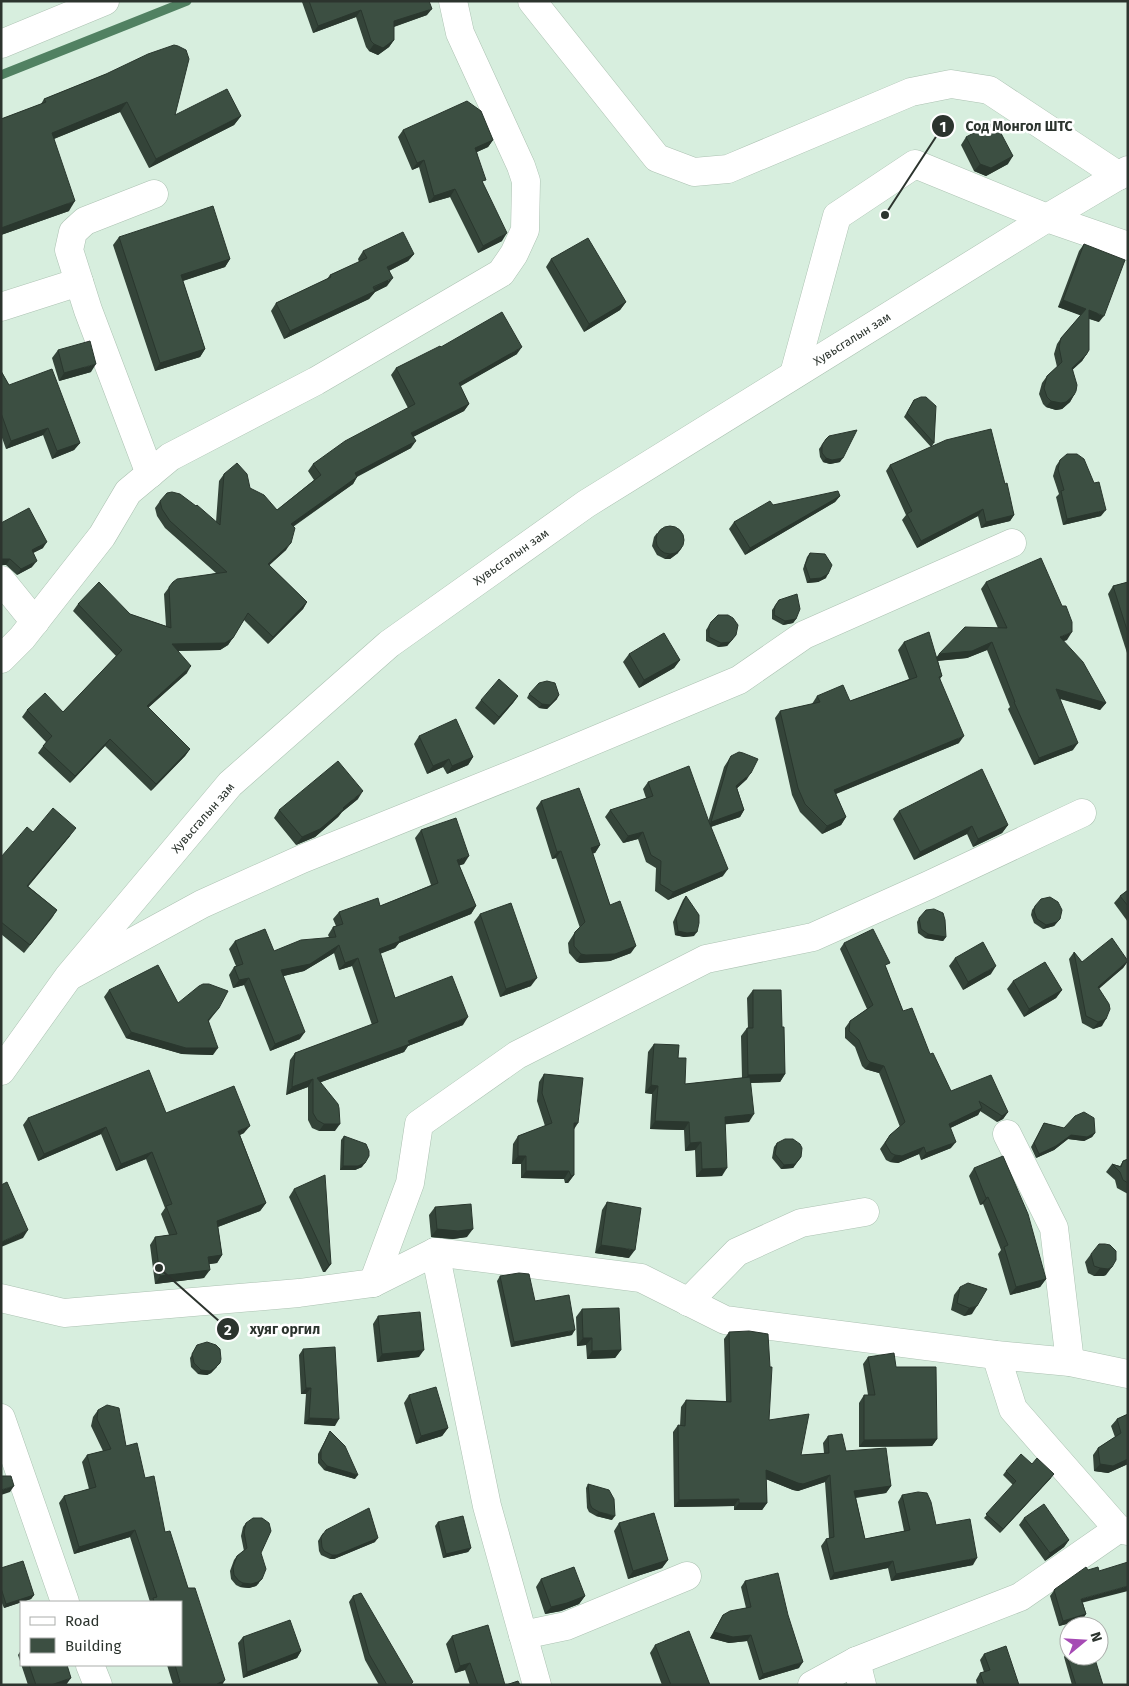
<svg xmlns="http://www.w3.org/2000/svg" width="1129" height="1686" font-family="'Fira Sans',sans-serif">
<rect width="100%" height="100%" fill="#d7eede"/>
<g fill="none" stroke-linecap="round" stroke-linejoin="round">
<path stroke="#518162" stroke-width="9" d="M1,75L187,1"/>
<defs>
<g id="minor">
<path d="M532,1L657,158L694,172L728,169L911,92L951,84L989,90L1119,176"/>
<path d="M1,44L105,1"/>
<path d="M1,307L79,282"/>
<path d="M794,374L837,216L915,164L1047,218L1128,246"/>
<path d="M150,474L88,310L69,250L73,232L85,221L154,194"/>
<path d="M1,580L35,622"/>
<path d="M1,659L22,638L102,536L128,492L170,457L316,381L501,273L514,254L525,230L526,181L521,166L460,33L453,1"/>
<path d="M70,976L202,904L302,859L538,764L739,680L804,635L1012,543"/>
<path d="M1007,1134L1054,1228L1070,1362"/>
<path d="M435,1252L487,1506L537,1685"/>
<path d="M373,1283L410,1183L419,1124L517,1055L706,959L813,937L929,885L1082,813"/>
<path d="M1,1298L64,1313L299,1293L373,1283L435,1252L641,1278L725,1320L996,1355L1070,1362L1128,1374"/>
<path d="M688,1302L737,1252L801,1223L865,1212"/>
<path d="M996,1355L1013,1409L1118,1529L1128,1531"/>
<path d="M1,1418L65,1602"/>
<path d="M523,1635L566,1626L687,1576"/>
<path d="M856,1661L862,1685"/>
<path d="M90,1665L98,1685"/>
<path d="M812,1685L856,1661L1020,1597L1118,1529"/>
</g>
<path id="major" d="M1,1071L69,976L230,784L389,644L586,504L1047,218L1128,170"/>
</defs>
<use href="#minor" stroke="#acc2b2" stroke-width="29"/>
<use href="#major" stroke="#acc2b2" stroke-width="29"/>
<use href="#minor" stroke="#fff" stroke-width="28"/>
<use href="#major" stroke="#fff" stroke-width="28"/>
</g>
<g fill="#344439">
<path d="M302,1H429L427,15L394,27V40L389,47L378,55L369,51L366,47L356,17L313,33L302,2Z"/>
<path d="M106,74L175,115L241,116L234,125L149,168L120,112L54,139L69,211L1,235V119L41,104L44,99Z"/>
<path d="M403,130L493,140L488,147L477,152L483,184L502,241L478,253L450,197L429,203L419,167L412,170L398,137Z"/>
<path d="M966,137L1008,164L986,176L974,171L961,145Z"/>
<path d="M119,237L230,259L225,267L183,281L205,349L200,357L155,371L113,245Z"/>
<path d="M1084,244L1099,322L1089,319L1086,355L1082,361L1073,369L1074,395L1070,402L1062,409L1056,410L1046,407L1043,404L1039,394L1042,383L1047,376L1057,367L1054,354L1057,344L1061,338L1081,315L1058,307L1079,251Z"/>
<path d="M363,251L414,254L408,261L389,271L387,286L375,292L369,299L284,339L271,311L276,303L327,279L330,275L359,262L358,259Z"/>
<path d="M551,259L626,302L620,310L584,332L546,267Z"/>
<path d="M441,347L517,354L460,386L469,404L464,411L413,437L411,448L357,477L353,484L293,527L286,550L269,565L307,602L303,609L268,644L244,620L228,645L220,650L178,651L187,673L148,708L190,749L185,756L151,791L105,746L70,783L38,753L46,742L22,717L27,710L63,712L116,656L73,611L78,604L130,614L166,626L164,594L173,582L216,573L165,528L157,516L155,508L160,501L216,522L219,481L224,474L250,488L277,510L314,480L308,471L313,464L408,408L391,375L396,368Z"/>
<path d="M58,350L91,372L59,381L52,358Z"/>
<path d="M1,371L9,385L80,443L74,450L52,459L43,435L6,449L1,435Z"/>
<path d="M914,400L934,443L932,446L1005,484L1014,515L1010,521L981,528L978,516L917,548L902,520L906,515L886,471L890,465L931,447L904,417Z"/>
<path d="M826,439L840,462L830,464L823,462L820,457L819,449Z"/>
<path d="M1060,460L1101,516L1063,525L1056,497L1059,494L1053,476L1056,466Z"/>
<path d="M840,496L835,502L745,555L729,529L734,522L773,505Z"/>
<path d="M1,523L43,548L33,553L32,567L17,575L6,565H1Z"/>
<path d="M657,533L678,553L670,559H665L657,555L652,546L654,537Z"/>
<path d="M810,553L826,578L818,582L807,583L803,569L807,557Z"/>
<path d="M986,582L1067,640L1063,641L1106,703L1100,710L1060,699L1073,750L1034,765L1008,709L1010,707L987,650L967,658L938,661L942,676L940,679L959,743L836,794L846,817L841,825L822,834L800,812L792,795L775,718L780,711L812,704L817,696L850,701L909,679L898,650L904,642L937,657L939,654L998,628L981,589Z"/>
<path d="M1128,582V656L1108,594L1113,586Z"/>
<path d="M779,600L796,619L793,623L783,625L772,619V610Z"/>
<path d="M711,622L733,639L727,646L718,647L706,641V630Z"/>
<path d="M629,654L680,660L674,668L639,688L623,662Z"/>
<path d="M529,694L557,699L547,709L539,708L527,698Z"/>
<path d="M518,696L513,703L494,725L475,708L481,700Z"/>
<path d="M419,736L473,757L468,765L447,774L443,767L427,774L414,744Z"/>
<path d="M731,756L747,779L737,788L744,810L740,817L711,827L723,876L668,900L655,891L656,868L646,862L638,839L623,843L605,817L610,810L646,798L643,789L648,782L708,822L724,767Z"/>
<path d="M358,799L342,812L338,817L315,837L296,845L274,818L279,810Z"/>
<path d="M541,801L600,845L595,853H592L610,905L631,953L610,961L580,963L576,961L569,953L568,943L575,932L580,928L556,858L552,859L536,808Z"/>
<path d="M899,811L1008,825L1002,833L973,847L967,834L914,860L893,819Z"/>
<path d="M421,830L464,864L459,865L476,906L471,914L399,943L395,948L380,954L395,998L463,1025L408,1046L404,1052L321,1082L335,1131H319L312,1128L308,1120V1087L286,1095L290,1060L295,1053L372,1025L352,966L339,970L334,953L304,971L283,976L300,1039L270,1051L244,985L233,988L229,975L234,967L236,966L229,949L235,941L274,951L329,937L328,935L333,927L336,926L333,919L339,912L380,906L431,885L415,838Z"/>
<path d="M33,832L70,836L28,886L57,910L24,953L1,934V857Z"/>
<path d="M1128,890V922L1114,903L1120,896Z"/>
<path d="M686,896L694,936L684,937L675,935L673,922L683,900Z"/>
<path d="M1035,906L1060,919L1054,926L1043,929L1034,923L1031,915L1032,910Z"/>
<path d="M480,914L531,986L500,997L474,922Z"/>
<path d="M919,918L946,937L943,941L925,938L918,933L917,922Z"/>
<path d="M844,943L886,968L903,1011L951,1091L1008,1112L1003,1119L997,1122L980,1111L978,1115L950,1128L951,1148L921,1160L919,1154L898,1163L890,1162L886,1160L880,1149L890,1135L900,1127L879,1073L865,1069L862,1066L855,1047L845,1038V1028L850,1021L867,1009L840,949Z"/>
<path d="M1074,952L1082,962L1128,961L1123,968L1099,988L1102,1026L1093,1029L1082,1023L1069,959Z"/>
<path d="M955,958L991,974L963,990L949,966Z"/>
<path d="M1013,981L1062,990L1056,998L1024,1017L1007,989Z"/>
<path d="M109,990L178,1003L219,1008L209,1021L213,1055L182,1054L126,1038L104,997Z"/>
<path d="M753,990L782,1027L785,1074L780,1082L751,1083L749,1122L725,1124L722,1176L696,1177L695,1150L685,1151L684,1130L650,1129L652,1094L645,1093L648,1052L654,1044L678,1058L685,1084L742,1078L741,1036L747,1028H748L747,998Z"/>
<path d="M544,1074L574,1129V1175L568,1183H565L564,1179L521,1178V1164H512L513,1144L518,1136L545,1126L537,1101L539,1082Z"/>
<path d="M166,1113L244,1133L240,1135L266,1203L260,1211L218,1227L222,1255L217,1263L209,1264L204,1278L155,1284L150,1245L155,1237L169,1235L161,1214L165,1208L146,1159L116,1171L101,1134L38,1161L23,1125L28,1118Z"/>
<path d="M1044,1123L1064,1128L1095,1133L1092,1137L1084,1141L1068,1139L1054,1150L1036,1158L1031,1147Z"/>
<path d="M344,1136L362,1167L355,1170H340L341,1140Z"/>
<path d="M777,1143L801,1157L793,1168L781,1169L772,1158L774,1147Z"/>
<path d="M1128,1159V1194L1117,1188L1115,1180L1106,1172L1112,1164L1120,1166L1123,1161Z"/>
<path d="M974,1168L1046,1279L1040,1287L1010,1295L998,1254L1001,1250L983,1204L980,1205L969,1176Z"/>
<path d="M294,1189L331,1264L325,1272H323L289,1197Z"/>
<path d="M607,1202L629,1258L595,1253L602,1210Z"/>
<path d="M435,1207L467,1237L453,1239L431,1237L429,1215Z"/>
<path d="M1091,1254L1106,1275L1103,1276H1094L1088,1273L1085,1262Z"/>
<path d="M500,1276L535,1301L572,1335L511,1347L497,1281Z"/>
<path d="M960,1287L972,1314L964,1316L951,1310L954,1295Z"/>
<path d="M582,1309L621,1350L615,1358L587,1359L586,1345L577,1346L576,1317Z"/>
<path d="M378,1316L419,1357L377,1362L373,1324Z"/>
<path d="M729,1332L769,1420L801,1455L824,1453L823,1443L828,1436L846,1451L891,1486L886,1493L856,1498L865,1539L904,1531L898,1502L902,1495L936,1525L973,1565L891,1581L888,1568L830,1580L821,1546L826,1539L829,1538L825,1482L798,1491L793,1490L766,1479L767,1503L762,1510H734V1506L674,1507L673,1432L678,1425L680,1426L681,1407L686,1400L726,1401L724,1339Z"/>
<path d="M197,1345L217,1367L211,1373L207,1375L198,1374L191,1367L190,1358Z"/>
<path d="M303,1349L335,1426L304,1424L306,1394H301L299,1355Z"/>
<path d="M868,1357L896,1367L937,1439L932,1446L859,1447V1403L864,1395H868L863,1364Z"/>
<path d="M409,1395L448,1428L442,1436L416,1444L404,1403Z"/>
<path d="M98,1410L126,1446L145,1478L165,1532L188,1588L222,1685H173L167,1665H181V1602H150L130,1537L74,1554L59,1503L64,1496L89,1489L82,1462L87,1455L103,1451L91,1426L93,1417Z"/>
<path d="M1128,1414V1464L1108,1473L1094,1471L1093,1455L1098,1448L1115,1437L1111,1426L1117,1419Z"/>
<path d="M330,1431L355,1479L324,1470L318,1463V1454Z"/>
<path d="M1006,1471L1051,1478L1000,1533L984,1518L1013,1485L1003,1475Z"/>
<path d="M588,1484L612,1520L596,1516L589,1512L587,1508L586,1488Z"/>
<path d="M1024,1518L1069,1540L1064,1547L1045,1561L1019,1525Z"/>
<path d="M438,1522L471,1548L468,1552L443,1558L435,1526Z"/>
<path d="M246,1523L261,1553L259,1583L256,1586L249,1588L240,1587L236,1585L231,1579L230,1571L234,1560L237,1556L244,1551L241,1536L243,1527Z"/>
<path d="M619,1523L668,1560L662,1568L628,1579L614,1531Z"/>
<path d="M323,1533L375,1542L334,1559H330L321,1555L319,1551L318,1541Z"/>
<path d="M1,1568L34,1595L31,1599L4,1608L1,1601Z"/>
<path d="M541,1579L585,1596L579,1604L561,1611L545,1614L536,1587Z"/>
<path d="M745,1581L799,1668L759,1680L747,1641L729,1643L710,1638L723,1615L746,1608L741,1587Z"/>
<path d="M1055,1589L1083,1603L1086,1614L1082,1620L1059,1626L1050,1596Z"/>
<path d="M353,1596L412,1685H379L365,1660L349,1602Z"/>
<path d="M452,1636L505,1685H470L465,1670L455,1673L446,1644Z"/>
<path d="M243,1637L301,1651L297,1658L243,1678L238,1643Z"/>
<path d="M655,1645L710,1685H662L650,1653Z"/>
<path d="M21,1650V1665H67L66,1685H28L18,1655Z"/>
<path d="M1066,1653L1103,1685H1072L1064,1657Z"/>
<path d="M984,1654L1019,1685H977L976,1680L980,1673L984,1672L980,1660Z"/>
</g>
<g fill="#2a372e">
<path d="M432,9L427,15L390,28L394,21Z"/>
<path d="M361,10L356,17L313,33L318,26Z"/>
<path d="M394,40L389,47L378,55L369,51L374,44Z"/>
<path d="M127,102L120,112L46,142L52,133Z"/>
<path d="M241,116L234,125L149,168L156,159Z"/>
<path d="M493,140L488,147L470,155L475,148Z"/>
<path d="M1013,156L1008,164L986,176L974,171L980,164Z"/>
<path d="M424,160L419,167L412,170L417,163Z"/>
<path d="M455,189L450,197L429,203L434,196Z"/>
<path d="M75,201L69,211L1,235V228Z"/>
<path d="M507,233L502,241L478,253L483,246Z"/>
<path d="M414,254L408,261L382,274L387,267Z"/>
<path d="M230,259L225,267L176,283L181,275Z"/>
<path d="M393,278L387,286L375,292L369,299L284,339L290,331Z"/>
<path d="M1063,300L1086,309L1082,316L1058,307Z"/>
<path d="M626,302L620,310L584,332L589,324Z"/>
<path d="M1089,310L1104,316L1099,322L1085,317Z"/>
<path d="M522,347L517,354L454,390L459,383Z"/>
<path d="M205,349L200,357L155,371L160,363Z"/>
<path d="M1086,355L1082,361L1068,374L1072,368Z"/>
<path d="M96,364L91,372L59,381L64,373Z"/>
<path d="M1074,395L1070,402L1062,409L1056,410L1046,407L1051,401Z"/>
<path d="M469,404L464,411L407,440L411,433Z"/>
<path d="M48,428L43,435L6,449L11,441Z"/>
<path d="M416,441L411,448L350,480L355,473Z"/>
<path d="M80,443L74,450L52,459L57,451Z"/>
<path d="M826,458H843L840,462L830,464L823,462Z"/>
<path d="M357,477L353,484L286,531L291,524Z"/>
<path d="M840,496L835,502L745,555L750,548Z"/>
<path d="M983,509L978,516L917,548L921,541Z"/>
<path d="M1106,510L1101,516L1063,525L1067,519Z"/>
<path d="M1014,515L1010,521L981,528L986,522Z"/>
<path d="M47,542L43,548L27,556L32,550Z"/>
<path d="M291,543L286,550L263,571L268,564Z"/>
<path d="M681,549L678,553L670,559H665L668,555Z"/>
<path d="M1,559H10L6,565H1Z"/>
<path d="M37,561L32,567L17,575L21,569Z"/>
<path d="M828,574L826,578L818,582L807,583L810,579Z"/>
<path d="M307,602L303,609L268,644L273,637Z"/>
<path d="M796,619L793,623L783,625L785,621Z"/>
<path d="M1072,632L1067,640L1055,644L1060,637Z"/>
<path d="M736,635L727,646L718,647L721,643Z"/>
<path d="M233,638L228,645L220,650L167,651L172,644Z"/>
<path d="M992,642L987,650L967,658L934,661L939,654Z"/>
<path d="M680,660L674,668L639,688L644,680Z"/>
<path d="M191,666L187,673L142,713L147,706Z"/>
<path d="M1056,689L1106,703L1100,710L1051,696Z"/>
<path d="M559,695L557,699L547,709L539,708L542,704Z"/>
<path d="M518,696L513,703L494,725L499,717Z"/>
<path d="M964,736L959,743L828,797L834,790Z"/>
<path d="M110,739L105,746L70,783L75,776Z"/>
<path d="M1078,743L1073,750L1034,765L1039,758Z"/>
<path d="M190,749L185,756L151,791L156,784Z"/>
<path d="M473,757L468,765L447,774L452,766Z"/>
<path d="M449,759L443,767L427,774L433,766Z"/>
<path d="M751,773L747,779L732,793L736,786Z"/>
<path d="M363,791L358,799L342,812L338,817L315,837L296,845L302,837L343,808Z"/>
<path d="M744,810L740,817L707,828L711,822Z"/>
<path d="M846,817L841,825L822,834L827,826Z"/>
<path d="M1008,825L1002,833L973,847L978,839Z"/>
<path d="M972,826L967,834L914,860L920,852Z"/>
<path d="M76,828L70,836L22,894L27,886Z"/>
<path d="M643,832L638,839L623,843L628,836Z"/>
<path d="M600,845L595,853L585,856L591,848Z"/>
<path d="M561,851L556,858L552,859L557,852Z"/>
<path d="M469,856L464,864L452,868L457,860Z"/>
<path d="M728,869L723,876L668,900L673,892Z"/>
<path d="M476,906L471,914L399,943L395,948L373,956L379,949L399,937Z"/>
<path d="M57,910L52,918L24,953L30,945Z"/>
<path d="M1060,919L1054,926L1043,929L1046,925Z"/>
<path d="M678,931L697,932L694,936L684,937L675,935Z"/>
<path d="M928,934L946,937L943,941L925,938Z"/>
<path d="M339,945L334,953L304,971L276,978L281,970Z"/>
<path d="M636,946L631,953L610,961L580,963L576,961L581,954Z"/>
<path d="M358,958L352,966L339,970L345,963Z"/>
<path d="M1128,961L1123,968L1093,994L1098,987Z"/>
<path d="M996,966L991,974L963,990L968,982Z"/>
<path d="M249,978L244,985L233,988L239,980Z"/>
<path d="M537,978L531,986L500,997L506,989Z"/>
<path d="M1062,990L1056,998L1024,1017L1029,1009Z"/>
<path d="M468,1017L463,1025L408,1046L404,1052L313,1085L317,1078Z"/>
<path d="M1106,1019L1102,1026L1093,1029L1098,1022Z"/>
<path d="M131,1032L218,1048L213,1055L182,1054L126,1038Z"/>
<path d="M305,1032L300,1039L270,1051L275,1044Z"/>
<path d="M870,1062L884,1066L879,1073L865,1069Z"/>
<path d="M785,1074L780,1082L742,1083L748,1075Z"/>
<path d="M313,1079L308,1087L286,1095L292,1087Z"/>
<path d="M651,1085L658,1086L652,1094L645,1093Z"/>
<path d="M982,1108L978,1115L944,1131L949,1124Z"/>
<path d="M1008,1112L1003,1119L997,1122L1002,1116Z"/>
<path d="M754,1114L749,1122L719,1125L725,1117Z"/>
<path d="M655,1121L689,1122L684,1130L650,1129Z"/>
<path d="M574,1123H578L573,1131Z"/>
<path d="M324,1124H340L335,1131H319Z"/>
<path d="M250,1126L244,1133L233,1138L238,1131Z"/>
<path d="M106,1127L101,1134L38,1161L44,1154Z"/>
<path d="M1095,1133L1092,1137L1084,1141L1068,1139L1054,1150L1036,1158L1039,1154L1071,1135Z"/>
<path d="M701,1142L695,1150L685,1151L690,1143Z"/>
<path d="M956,1142L951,1148L921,1160L926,1153Z"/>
<path d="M924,1147L919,1154L898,1163L890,1162L895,1155Z"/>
<path d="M152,1152L146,1159L116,1171L121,1164Z"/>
<path d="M518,1156H526L521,1164H512Z"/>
<path d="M801,1157L793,1168L781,1169L784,1165Z"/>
<path d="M365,1163L362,1167L355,1170H340L343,1166Z"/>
<path d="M727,1168L722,1176L696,1177L702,1169Z"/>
<path d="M526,1171H569L564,1179L521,1178Z"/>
<path d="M574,1175L568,1183H565L571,1176Z"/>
<path d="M988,1197L983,1204L980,1205L986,1198Z"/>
<path d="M266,1203L260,1211L212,1229L217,1221Z"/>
<path d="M437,1229H473L467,1237L453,1239L431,1237Z"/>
<path d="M28,1230L23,1238L1,1247V1242Z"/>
<path d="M601,1245L635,1250L629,1258L595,1253Z"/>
<path d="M222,1255L217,1263L203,1265L208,1257Z"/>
<path d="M331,1264L325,1272H323L329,1265Z"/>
<path d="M1112,1267L1106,1275L1103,1276H1094L1100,1268Z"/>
<path d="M210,1270L204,1278L155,1284L160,1276Z"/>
<path d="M1046,1279L1040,1287L1010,1295L1016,1287Z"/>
<path d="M977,1306L972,1314L964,1316L969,1308Z"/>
<path d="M575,1330L572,1335L511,1347L514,1342Z"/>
<path d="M583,1338H592L586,1345L577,1346Z"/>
<path d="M424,1350L419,1357L377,1362L382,1354Z"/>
<path d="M621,1350L615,1358L587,1359L592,1351Z"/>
<path d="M220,1363L211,1373L207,1375L198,1374L201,1370Z"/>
<path d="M306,1388H311L306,1394H301Z"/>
<path d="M309,1418L339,1419L335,1426L304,1424Z"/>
<path d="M448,1428L442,1436L416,1444L421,1436Z"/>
<path d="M937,1439L932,1446L859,1447L864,1440Z"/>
<path d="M1128,1459V1464L1108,1473L1094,1471L1100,1464Z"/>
<path d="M327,1466L358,1475L355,1479L324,1470Z"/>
<path d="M766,1470L830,1475L825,1482L798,1491L793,1490L761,1477Z"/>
<path d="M1054,1474L1051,1478L1000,1533L1003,1529Z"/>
<path d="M14,1486L10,1492L1,1495V1490Z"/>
<path d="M891,1486L886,1493L849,1498L854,1491Z"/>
<path d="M739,1499L734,1506L674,1507L679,1500Z"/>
<path d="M739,1503H767L762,1510H734Z"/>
<path d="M599,1512L615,1516L612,1520L596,1516Z"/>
<path d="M135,1530L130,1537L74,1554L79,1547Z"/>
<path d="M378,1538L375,1542L334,1559H330L332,1555Z"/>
<path d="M1069,1540L1064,1547L1045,1561L1050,1553Z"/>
<path d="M471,1548L468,1552L443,1558L446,1554Z"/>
<path d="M977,1558L973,1565L891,1581L896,1574Z"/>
<path d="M668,1560L662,1568L628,1579L633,1571Z"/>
<path d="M893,1561L888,1568L830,1580L834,1573Z"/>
<path d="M262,1579L256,1586L249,1588L240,1587L243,1583Z"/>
<path d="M1128,1586V1591L1077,1604L1081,1599Z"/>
<path d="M34,1595L31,1599L4,1608L6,1604Z"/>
<path d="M585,1596L579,1604L561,1611L545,1614L551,1607Z"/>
<path d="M1086,1614L1082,1620L1059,1626L1063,1621Z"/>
<path d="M714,1632L751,1635L747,1641L729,1643L710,1638Z"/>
<path d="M301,1651L297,1658L243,1678L247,1672Z"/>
<path d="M803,1662L799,1668L759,1680L763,1674Z"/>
<path d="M470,1663L465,1670L455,1673L460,1666Z"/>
<path d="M71,1678L66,1685H51Z"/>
<path d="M225,1680L222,1685H216L217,1684Z"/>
</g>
<g fill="#3c4f42" stroke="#2a372e">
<path d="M309,1H429L432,9L394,21V40L383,48L374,44L371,41L361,10L318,26Z"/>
<path d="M174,45L178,46L186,50L189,59L175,115L227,89L241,116L156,159L127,102L52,133L75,201L1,228V119L46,102L44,99L106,74L148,54Z"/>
<path d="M467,101L481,111L493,140L475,148L486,180L482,181L507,233L483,246L455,189L434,196L424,160L417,163L403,130Z"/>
<path d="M995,122L1013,156L991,168L980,164L966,137Z"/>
<path d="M213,206L230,259L181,275L205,349L160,363L119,237Z"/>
<path d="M403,232L414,254L387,267L393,278L373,287L375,291L290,331L276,303L331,277L330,275L367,258L363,251Z"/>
<path d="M588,238L626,302L589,324L551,259Z"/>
<path d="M1084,244L1125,260L1104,316L1089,310V350L1086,355L1072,368L1077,385L1076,391L1074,395L1066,402L1061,403L1051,401L1047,397L1044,388L1047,376L1062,362L1059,347L1061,338L1086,309L1063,300Z"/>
<path d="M502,312L522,347L459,383L469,404L411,433L416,441L355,473L357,477L291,524L295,528L291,543L268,564L307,602L273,637L248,613L233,638L225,643L172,644L191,666L147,706L190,749L156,784L110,739L75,776L43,746L52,736L27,710L45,693L63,712L122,650L78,604L99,582L130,614L171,628L169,587L173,582L177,579L227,572L170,521L162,509L160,501L167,493L172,492L180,494L196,506L197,505L220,525L224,474L237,463L247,474L250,488L264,495L277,510L321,475L313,464L345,441L415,404L396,368L440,346L441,347Z"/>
<path d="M90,341L96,364L64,373L58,350Z"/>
<path d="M52,369L80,443L57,451L48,428L11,441L1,413V371L9,385Z"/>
<path d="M921,397H926L936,406L934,443L907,413L914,400Z"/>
<path d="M991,429L1005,484L1007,483L1014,515L986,522L983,509L921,541L907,514L912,511L890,465L946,440Z"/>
<path d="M857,430L843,458L832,460L826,458L822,453V445L826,439L829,436Z"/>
<path d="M1067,454H1077L1084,459L1094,483L1099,482L1106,510L1067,519L1061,491L1064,490L1058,469L1060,460Z"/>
<path d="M838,491L840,496L750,548L734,522L770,501L773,505Z"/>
<path d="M29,508L47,542L32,550L37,561L21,569L10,559H1V523Z"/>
<circle cx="670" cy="540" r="14"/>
<path d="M810,553L825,554L832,565L828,574L821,578L810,579L805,565Z"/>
<path d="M1041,558L1062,606H1066L1072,622V632L1060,637L1083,662L1106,703L1056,689L1078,743L1039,758L1014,702H1015L992,642L972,651L939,654L965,627L1007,628L986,582Z"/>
<path d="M1128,582V633L1113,586Z"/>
<path d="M797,594L800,609L796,619L785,621L774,615L775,606L779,600Z"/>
<path d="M718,615H728L733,618L738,625L736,635L730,642L721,643L709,637V626L711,622Z"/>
<path d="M929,632L942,676L939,677L964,736L834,790L846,817L827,826L805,804L798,788L780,711L820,702L817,696L843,685L850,701L917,677L904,642Z"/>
<path d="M664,633L680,660L644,680L629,654Z"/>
<path d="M499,679L518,696L499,717L481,700Z"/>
<path d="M547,681L555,683L559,695L550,705L542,704L529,694L539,683Z"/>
<path d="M456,719L473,757L452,766L449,759L433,766L419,736Z"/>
<path d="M739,752L743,753L758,759L751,773L736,786L744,810L711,822L729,760L731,756Z"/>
<path d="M338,761L363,791L343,808L344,809L320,829L302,837L279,810Z"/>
<path d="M689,766L709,822L728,869L673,892L660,884L661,861L651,855L643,832L628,836L610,810L653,796L648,782Z"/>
<path d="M982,769L1008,825L978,839L972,826L920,852L899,811Z"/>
<path d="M579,788L600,845L591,848L610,905L620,901L636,946L615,954L586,955L581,954L574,946V936L575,932L585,922L561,851L557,852L541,801Z"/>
<path d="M53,808L76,828L27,886L57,910L30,945L1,922V857L27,827L33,832Z"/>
<path d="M456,818L469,856L457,860L476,906L399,937L400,941L379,949L395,998L452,976L468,1017L408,1041L410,1044L317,1078L338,1104L339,1108L340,1124H324L317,1120L313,1113V1079L292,1087L295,1053L378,1022L358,958L345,963L339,945L310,964L281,970L305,1032L275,1044L249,978L239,980L234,967L243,964L235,941L265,929L274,951L301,940L336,937L333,927L343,924L339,912L378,898L380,906L438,883L421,830Z"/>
<path d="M1128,890V906L1120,896Z"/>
<path d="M686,896L699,915V923L697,932L687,933L678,931L676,918Z"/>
<path d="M1050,897L1058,902L1062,910L1060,919L1057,922L1046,925L1037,919L1034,911L1035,906L1041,899Z"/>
<path d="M511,903L537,978L506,989L480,914Z"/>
<path d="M934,909L943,913L945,920L946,937L928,934L921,929L919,918L926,910Z"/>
<path d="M873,929L890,963L885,965L903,1011L912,1008L930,1054L933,1053L951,1091L991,1075L1008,1112L1002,1116L979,1101L982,1108L949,1124L956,1142L926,1153L924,1147L902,1156L895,1155L891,1153L885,1143L890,1135L905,1122L884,1066L870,1062L867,1059L859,1040L849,1031L850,1021L873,1005L844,943Z"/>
<path d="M1112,938L1128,961L1098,987L1109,1004L1110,1009L1106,1019L1098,1022L1086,1016L1074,952L1082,962Z"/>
<path d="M983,942L996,966L968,982L955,958Z"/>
<path d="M1045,962L1062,990L1029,1009L1013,981Z"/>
<path d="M158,965L178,1003L199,986L203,984H209L228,991L219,1008L208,1020L218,1048H186L131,1032L109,990Z"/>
<path d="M753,990H781L782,1027H784L785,1074L748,1075L747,1028H753Z"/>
<path d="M654,1044L679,1045L678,1058H686L685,1084L750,1077L754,1114L725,1117L727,1168L702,1169L701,1142L690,1143L689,1122L655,1121L658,1086L651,1085Z"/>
<path d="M149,1070L166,1113L234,1086L250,1126L238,1131L266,1203L217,1221L222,1255L208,1257L210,1270L160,1276L155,1237L177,1234L166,1206L172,1204L152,1152L121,1164L106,1127L44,1154L28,1118Z"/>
<path d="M544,1074L583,1078L578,1123H574V1175L571,1176L569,1171H526V1156H518V1136L552,1123L542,1093Z"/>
<path d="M1084,1112L1094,1118L1095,1133L1087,1137L1071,1135L1056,1146L1039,1154L1034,1143L1044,1123L1064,1128L1075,1116Z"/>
<path d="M344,1136L366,1144L369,1151V1156L365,1163L358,1166H343Z"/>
<path d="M785,1139H793L800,1144L802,1148L801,1157L795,1164L784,1165L775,1154L777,1143Z"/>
<path d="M1003,1156L1028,1214L1046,1279L1016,1287L1004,1247L1008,1245L988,1197L986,1198L974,1168Z"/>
<path d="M1128,1159V1183L1123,1180L1120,1172L1112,1164L1121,1167L1123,1161Z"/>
<path d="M325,1175L331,1264L329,1265L294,1189Z"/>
<path d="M7,1182L28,1230L1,1242V1185Z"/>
<path d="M607,1202L641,1208L635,1250L601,1245Z"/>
<path d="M471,1204L473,1229L458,1231L437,1229L435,1207Z"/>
<path d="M1099,1244H1105L1110,1245L1116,1251V1260L1112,1267L1108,1269L1100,1268L1094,1266L1091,1254Z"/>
<path d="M519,1273L529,1274L535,1301L569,1295L575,1330L514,1342L500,1276Z"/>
<path d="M968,1283L987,1289L977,1306L969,1308L957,1303L960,1287Z"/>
<path d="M619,1308L621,1350L592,1351V1338H583L582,1309Z"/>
<path d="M420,1312L424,1350L382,1354L378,1316Z"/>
<path d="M749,1331L768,1334L770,1367H772L769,1420L809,1414L801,1455L829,1453L828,1436L842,1434L846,1451L886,1448L891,1486L854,1491L865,1539L910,1530L902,1495L918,1492L927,1493L931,1502L936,1525L970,1519L977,1558L896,1574L893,1561L834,1573L826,1539L834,1537L830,1475L803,1484L798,1483L766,1470L767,1503H739V1499L679,1500L678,1425L685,1426L686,1400L731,1402L729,1332Z"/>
<path d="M207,1342L216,1345L220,1349L221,1359L220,1363L214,1369L210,1371L201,1370L194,1363L192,1354L197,1345Z"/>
<path d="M335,1347L339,1419L309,1418L311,1388H306L303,1349Z"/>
<path d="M894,1353L896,1367H936L937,1439L864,1440V1395H875L868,1357Z"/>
<path d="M436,1387L448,1428L421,1436L409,1395Z"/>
<path d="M107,1405L119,1408L126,1446L137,1443L145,1478L154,1476L165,1532L170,1531L188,1588H195L225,1680L217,1684L218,1685H175L180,1682L175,1665H181V1602H154L153,1598L157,1597L135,1530L79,1547L64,1496L96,1487L87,1455L111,1449L97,1419L98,1410Z"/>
<path d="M1128,1414V1459L1113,1466L1100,1464L1098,1448L1121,1433L1117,1419Z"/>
<path d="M330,1431L345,1446L358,1475L327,1466L321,1459V1450Z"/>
<path d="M1021,1454L1032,1464L1037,1458L1054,1474L1003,1529L986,1514L1016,1481L1006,1471Z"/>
<path d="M1,1476H11L14,1486L1,1490Z"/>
<path d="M588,1484L609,1490L614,1499L615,1516L599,1512L592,1508L590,1504Z"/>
<path d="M1044,1504L1069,1540L1050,1553L1024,1518Z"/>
<path d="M369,1508L378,1538L337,1555H332L324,1551L322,1547L321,1537L326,1530Z"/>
<path d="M654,1513L668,1560L633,1571L619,1523Z"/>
<path d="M463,1516L471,1548L446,1554L438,1522Z"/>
<path d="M253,1518H262L269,1523L271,1531L261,1553L266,1569L262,1579L258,1582L251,1584L243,1583L239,1581L234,1575L233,1567L237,1556L247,1548L244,1532L246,1523Z"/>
<path d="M23,1561L34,1595L6,1604L1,1588V1568Z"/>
<path d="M1128,1562V1586L1081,1599L1086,1614L1063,1621L1054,1590L1055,1589L1086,1567L1088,1570L1098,1567L1099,1571Z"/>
<path d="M574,1567L585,1596L567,1603L551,1607L541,1579Z"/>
<path d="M778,1573L788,1615L803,1662L763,1674L751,1635L733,1637L714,1632L723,1615L730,1611L751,1607L745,1581Z"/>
<path d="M361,1593L413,1682L410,1685H387L369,1654L353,1596Z"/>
<path d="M290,1620L301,1651L247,1672L243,1637Z"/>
<path d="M488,1625L505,1685H478L470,1663L460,1666L452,1636Z"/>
<path d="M689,1631L710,1685H671L655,1645Z"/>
<path d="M1006,1646L1019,1685H984L980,1673L990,1670L984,1654Z"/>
<path d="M1069,1652V1656H1094L1103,1685H1076L1066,1653Z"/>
<path d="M29,1665H67L71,1678L51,1685H36Z"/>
<path d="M518,1681L520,1685H506Z"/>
</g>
<g text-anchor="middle" stroke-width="5" stroke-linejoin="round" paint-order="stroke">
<g font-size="12" fill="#2c342e" stroke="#fff">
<text transform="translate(852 339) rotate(-32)" y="4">Хувьсгалын зам</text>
<text transform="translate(511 557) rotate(-35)" y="4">Хувьсгалын зам</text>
<text transform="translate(203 818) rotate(-49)" y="4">Хувьсгалын зам</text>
</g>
</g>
<path fill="none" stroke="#2c342e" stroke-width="2" d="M885 215L943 126M159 1268L228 1329"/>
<g fill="#2c342e" stroke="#fff" stroke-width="2">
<circle cx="885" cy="215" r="5"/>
<circle cx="159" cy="1268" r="5"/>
<circle cx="943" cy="126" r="12"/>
<circle cx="228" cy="1329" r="12"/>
</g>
<g font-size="15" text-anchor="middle" font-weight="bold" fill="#fff">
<text x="943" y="132">1</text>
<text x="228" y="1335">2</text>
</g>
<g font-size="14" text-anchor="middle" font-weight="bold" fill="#2c342e" stroke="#fff" stroke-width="5" stroke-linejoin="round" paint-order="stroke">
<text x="1019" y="131">Сод Монгол ШТС</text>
<text x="285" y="1334">хуяг оргил</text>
</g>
<rect width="1129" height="1686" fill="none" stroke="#2c342e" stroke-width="5"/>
<rect x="20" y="1601" width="162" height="65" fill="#ffffff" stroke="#abaeab"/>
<rect x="30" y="1617" width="25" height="8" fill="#ffffff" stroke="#abaeab"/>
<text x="65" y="1626" font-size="15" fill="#2c342e">Road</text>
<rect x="30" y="1638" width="25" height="15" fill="#3c4f42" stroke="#abaeab"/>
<text x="65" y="1651" font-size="15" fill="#2c342e">Building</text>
<g transform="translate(1084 1641) rotate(72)"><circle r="24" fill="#ffffff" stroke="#abaeab"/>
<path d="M0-4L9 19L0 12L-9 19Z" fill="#a64ab4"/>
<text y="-8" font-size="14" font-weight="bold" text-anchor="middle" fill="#2c342e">N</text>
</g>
</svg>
